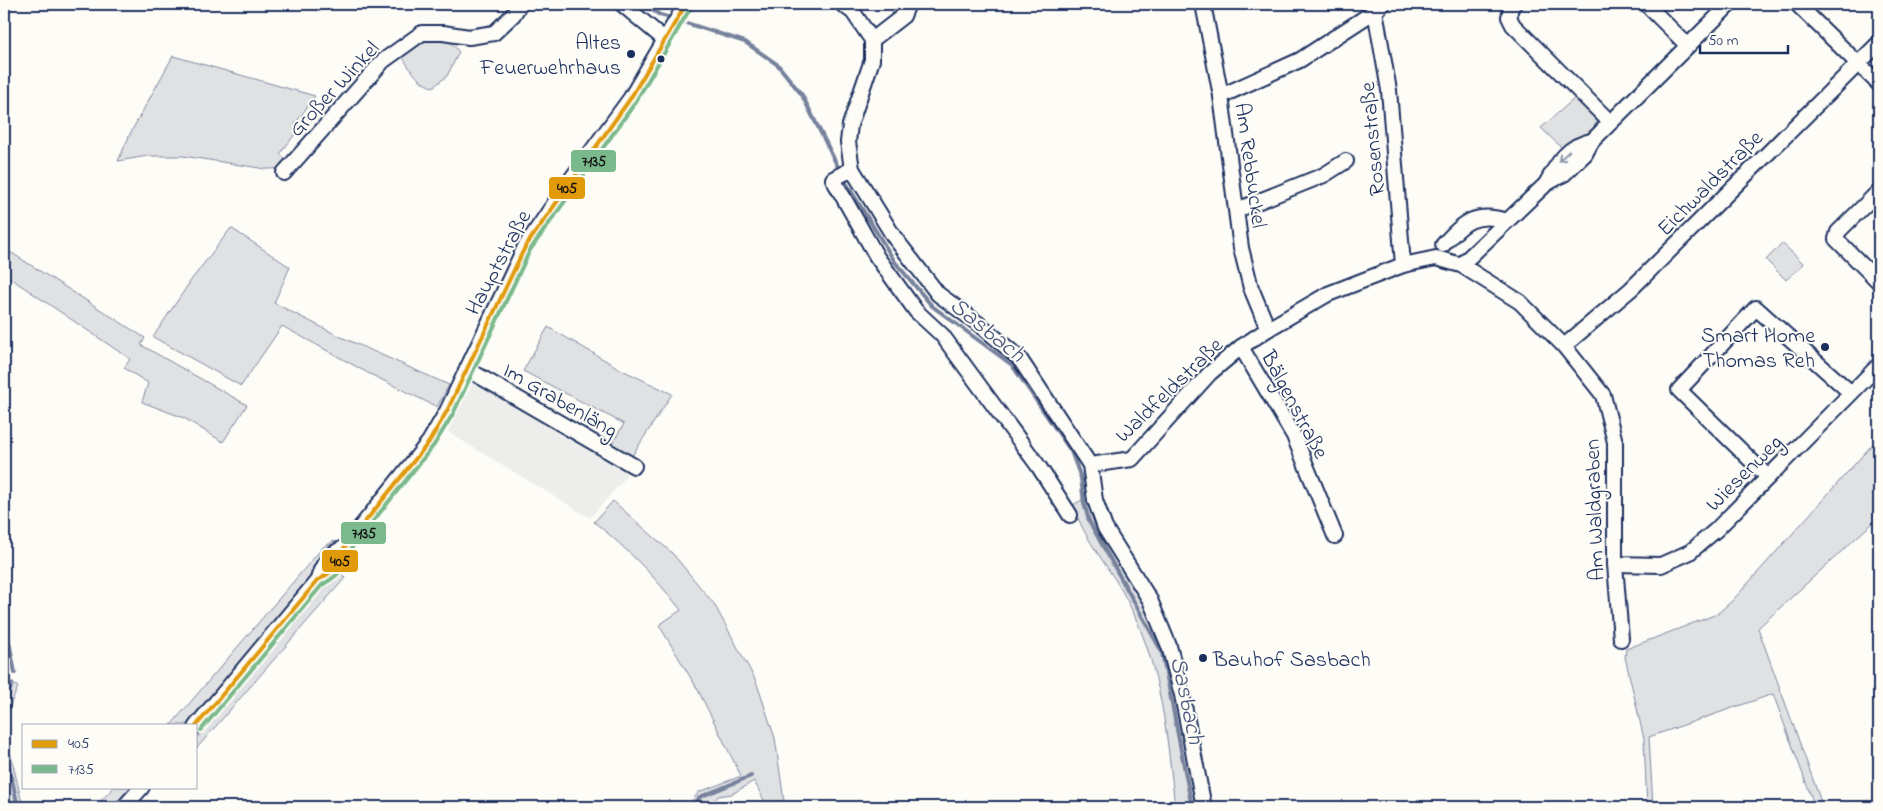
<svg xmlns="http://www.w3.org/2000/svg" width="1883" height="811" font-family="'Indie Flower',sans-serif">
<rect width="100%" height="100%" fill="#fdfcf7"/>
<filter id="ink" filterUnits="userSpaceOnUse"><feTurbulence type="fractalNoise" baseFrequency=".02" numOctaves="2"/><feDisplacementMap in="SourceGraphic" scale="10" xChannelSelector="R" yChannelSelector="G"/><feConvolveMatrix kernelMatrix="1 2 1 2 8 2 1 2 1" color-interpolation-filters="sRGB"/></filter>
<g filter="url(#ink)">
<path fill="#edeeec" d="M475,376L629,466L625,478L590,518L448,432Z"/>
<g fill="#e0e1e3" stroke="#7e88a0">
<path d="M432,38L449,40L459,52L447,76L433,87C420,85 406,65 401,53L419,42Z"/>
<path d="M173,56L315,96L295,124L299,129L280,154L288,161C283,169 274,169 266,169L183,156H148L118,161L131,132Z"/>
<path d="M1576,97L1599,119L1591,131L1563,149L1541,128Z"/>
<path d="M231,228L290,267L274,303L339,336L449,385L437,407L368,373L282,326L241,386L153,337L192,279Z"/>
<path d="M1782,243L1804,264L1786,280L1766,260Z"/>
<path d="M4,248L145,338L141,345L247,405L223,442L184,418L142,402L148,383L124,368L130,359L4,274Z"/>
<path d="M548,327L622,370L672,394L630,459L610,447L624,424L523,371Z"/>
<path d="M1879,437V517L1758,628L1823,807H1815L1773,694L1649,737L1653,807H1647L1644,739L1625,657L1626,649L1717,614L1733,600Z"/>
<path d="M1089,496L1147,605L1164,646L1202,807H1175C1167,736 1162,670 1129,604C1112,569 1085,543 1073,505Z"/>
<path d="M613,501L673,554L714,604L756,681L775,738L784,801L766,804L754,781L732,794L718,796L709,807H687L699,792L741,776L698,690L659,625L681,610C654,576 628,549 594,522Z"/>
<path d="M334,541L337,543L275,621L186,725H171L323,547Z"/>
<path d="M340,572L345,578L196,749V739L335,574Z"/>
<path d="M7,680L18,687L6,715L4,726L23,807H10L4,776V687Z"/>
<path d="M114,787H131L112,807H95Z"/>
</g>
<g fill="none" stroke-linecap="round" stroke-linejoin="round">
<g stroke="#76819c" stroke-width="4">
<path d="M643,4L660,15L674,19"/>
<path d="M680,21L745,42L778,65L802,95L845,181L895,262L932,306L1012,365L1071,451L1081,478L1084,503L1089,521L1162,652L1192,807"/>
<path d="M4,616L15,673"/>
<path d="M4,707L12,684"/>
<path d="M4,744L18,807"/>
<path d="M692,807L700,797L751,776"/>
</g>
<defs>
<g id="minor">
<path d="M622,4L664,39"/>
<path d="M842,4L853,12L872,40V60L850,125L848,142L852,169L894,237L938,294L984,328L1019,358L1090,465L1095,500L1105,528L1150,600L1169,646L1182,695L1204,807"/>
<path d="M1203,4L1221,96L1241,248L1251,288L1268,329"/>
<path d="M1514,4L1511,7L1509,17L1513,25L1610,122"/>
<path d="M1646,4L1688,46"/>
<path d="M1797,4L1879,84"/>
<path d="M1375,11L1389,90L1403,265"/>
<path d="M872,40L903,16L908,4"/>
<path d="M1221,96L1300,60L1375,11L1383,4"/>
<path d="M852,169L833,179L877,257L916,311L942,335L1039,467L1070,515"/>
<path d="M284,173L383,61L422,33H443L469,37L494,33L513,15L520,4"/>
<path d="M1546,184C1557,163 1568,145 1592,141"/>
<path d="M1879,191L1838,232L1836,239L1879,282"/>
<path d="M1237,210L1324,175L1346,161"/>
<path d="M1443,245C1463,222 1476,211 1507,221"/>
<path d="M1461,265L1546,184L1564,174L1585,154L1592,141L1730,4"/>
<path d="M1564,346L1631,289L1879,43"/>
<path d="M1241,347L1294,436L1335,536"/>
<path d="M467,369L634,466"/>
<path d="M1090,465L1132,459L1210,373L1241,347L1268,329L1328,294L1403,265L1436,258L1461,265L1520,302L1564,346L1603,395L1615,442V564L1621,639"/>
<path d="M1768,477L1679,390L1756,308L1851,393"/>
<path d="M1615,564L1661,565L1690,552L1716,530L1879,365"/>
<path d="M318,580C321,565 330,553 344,548L429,442L447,411L525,247L569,182L630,99L686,4"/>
<path d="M196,726L318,580C332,573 344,564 344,548"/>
<path d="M124,807L142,787"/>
</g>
</defs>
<use href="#minor" stroke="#1b2f5e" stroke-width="18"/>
<use href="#minor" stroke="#fdfcf7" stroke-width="14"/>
<defs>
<path id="bus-1" d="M196,726L318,580C332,573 342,564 344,548L429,442L447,411L525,247L630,99L686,4"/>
<path id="bus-2" d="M201,730L322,585C336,577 348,567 350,550L434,445L453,414L530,250L635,103L691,7"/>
</defs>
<use href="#bus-1" stroke="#fdfcf7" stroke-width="8"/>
<use href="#bus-2" stroke="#fdfcf7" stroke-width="8"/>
<use href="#bus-1" stroke="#e19a09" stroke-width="4"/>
<use href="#bus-2" stroke="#7ab98c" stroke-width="4"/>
</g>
<defs><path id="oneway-shaft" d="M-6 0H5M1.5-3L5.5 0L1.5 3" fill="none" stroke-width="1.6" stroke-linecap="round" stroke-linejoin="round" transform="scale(1.25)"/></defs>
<use stroke="#8c96aa" href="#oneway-shaft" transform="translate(1564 156) rotate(137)"/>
</g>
<g fill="#1b2f5e" stroke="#fdfcf7" stroke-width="2">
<circle cx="631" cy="54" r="5"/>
<circle cx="661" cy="59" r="4.5"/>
<circle cx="1825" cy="347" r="5"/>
<circle cx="1203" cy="658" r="5"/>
</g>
<g text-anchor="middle" stroke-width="4" stroke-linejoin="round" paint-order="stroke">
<g font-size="22" fill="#1b2f5e" stroke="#fdfcf7" text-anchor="end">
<text x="621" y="49">Altes<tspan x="621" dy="25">Feuerwehrhaus</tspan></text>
<text x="1815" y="342">Smart Home<tspan x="1815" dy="25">Thomas Reh</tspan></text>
<text x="1213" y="666" text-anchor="start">Bauhof Sasbach</text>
</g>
<g font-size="22" fill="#1b2f5e" stroke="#fdfcf7">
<text transform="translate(333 88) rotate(-47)" y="8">Großer Winkel</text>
<text transform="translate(1371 139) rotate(-95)" y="8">Rosenstraße</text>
<text transform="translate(1252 165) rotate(82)" y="8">Am Rebbuckel</text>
<text transform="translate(1709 182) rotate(-45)" y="8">Eichwaldstraße</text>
<text transform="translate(497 262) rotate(-62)" y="8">Hauptstraße</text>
<text transform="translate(1168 389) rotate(-44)" y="8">Waldfeldstraße</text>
<text transform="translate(561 399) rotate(30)" y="8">Im Grabenläng</text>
<text transform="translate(1296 404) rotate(62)" y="8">Bälgenstraße</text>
<text transform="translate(1743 472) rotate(-45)" y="8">Wiesenweg</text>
<text transform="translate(1593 510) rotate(-92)" y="8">Am Waldgraben</text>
</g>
<g font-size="24" font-style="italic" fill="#49587d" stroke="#fdfcf7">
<text transform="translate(988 329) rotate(39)" y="8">Sasbach</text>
<text transform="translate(1188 700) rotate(78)" y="8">Sasbach</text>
</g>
</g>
<g stroke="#fdfcf7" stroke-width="2">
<rect x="570" y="149" width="47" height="24" rx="5" fill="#7ab98c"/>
<rect x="548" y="176" width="38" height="24" rx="5" fill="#e19a09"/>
<rect x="340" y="521" width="47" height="24" rx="5" fill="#7ab98c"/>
<rect x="321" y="549" width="38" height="24" rx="5" fill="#e19a09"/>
</g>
<g font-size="14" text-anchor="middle" font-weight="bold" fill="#111">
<text x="594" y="166">7135</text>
<text x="567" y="193">405</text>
<text x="364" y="538">7135</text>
<text x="340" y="566">405</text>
</g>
<rect width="1883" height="811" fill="none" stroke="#fdfcf7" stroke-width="20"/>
<rect x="10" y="10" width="1863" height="791" fill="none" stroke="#1b2f5e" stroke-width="2" filter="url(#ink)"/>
<rect x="22" y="724" width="175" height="65" fill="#fdfcf7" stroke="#a3aaba"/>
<rect x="32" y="740" width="25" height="8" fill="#e19a09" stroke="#a3aaba"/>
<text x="68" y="748" font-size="15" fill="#1b2f5e">405</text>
<rect x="32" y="765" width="25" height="8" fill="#7ab98c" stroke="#a3aaba"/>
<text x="68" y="774" font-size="15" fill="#1b2f5e">7135</text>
<path d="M1700 45v8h88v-8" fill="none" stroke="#1b2f5e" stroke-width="2.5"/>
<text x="1708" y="45" font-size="15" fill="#1b2f5e" stroke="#fdfcf7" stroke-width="4" paint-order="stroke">50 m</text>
</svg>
